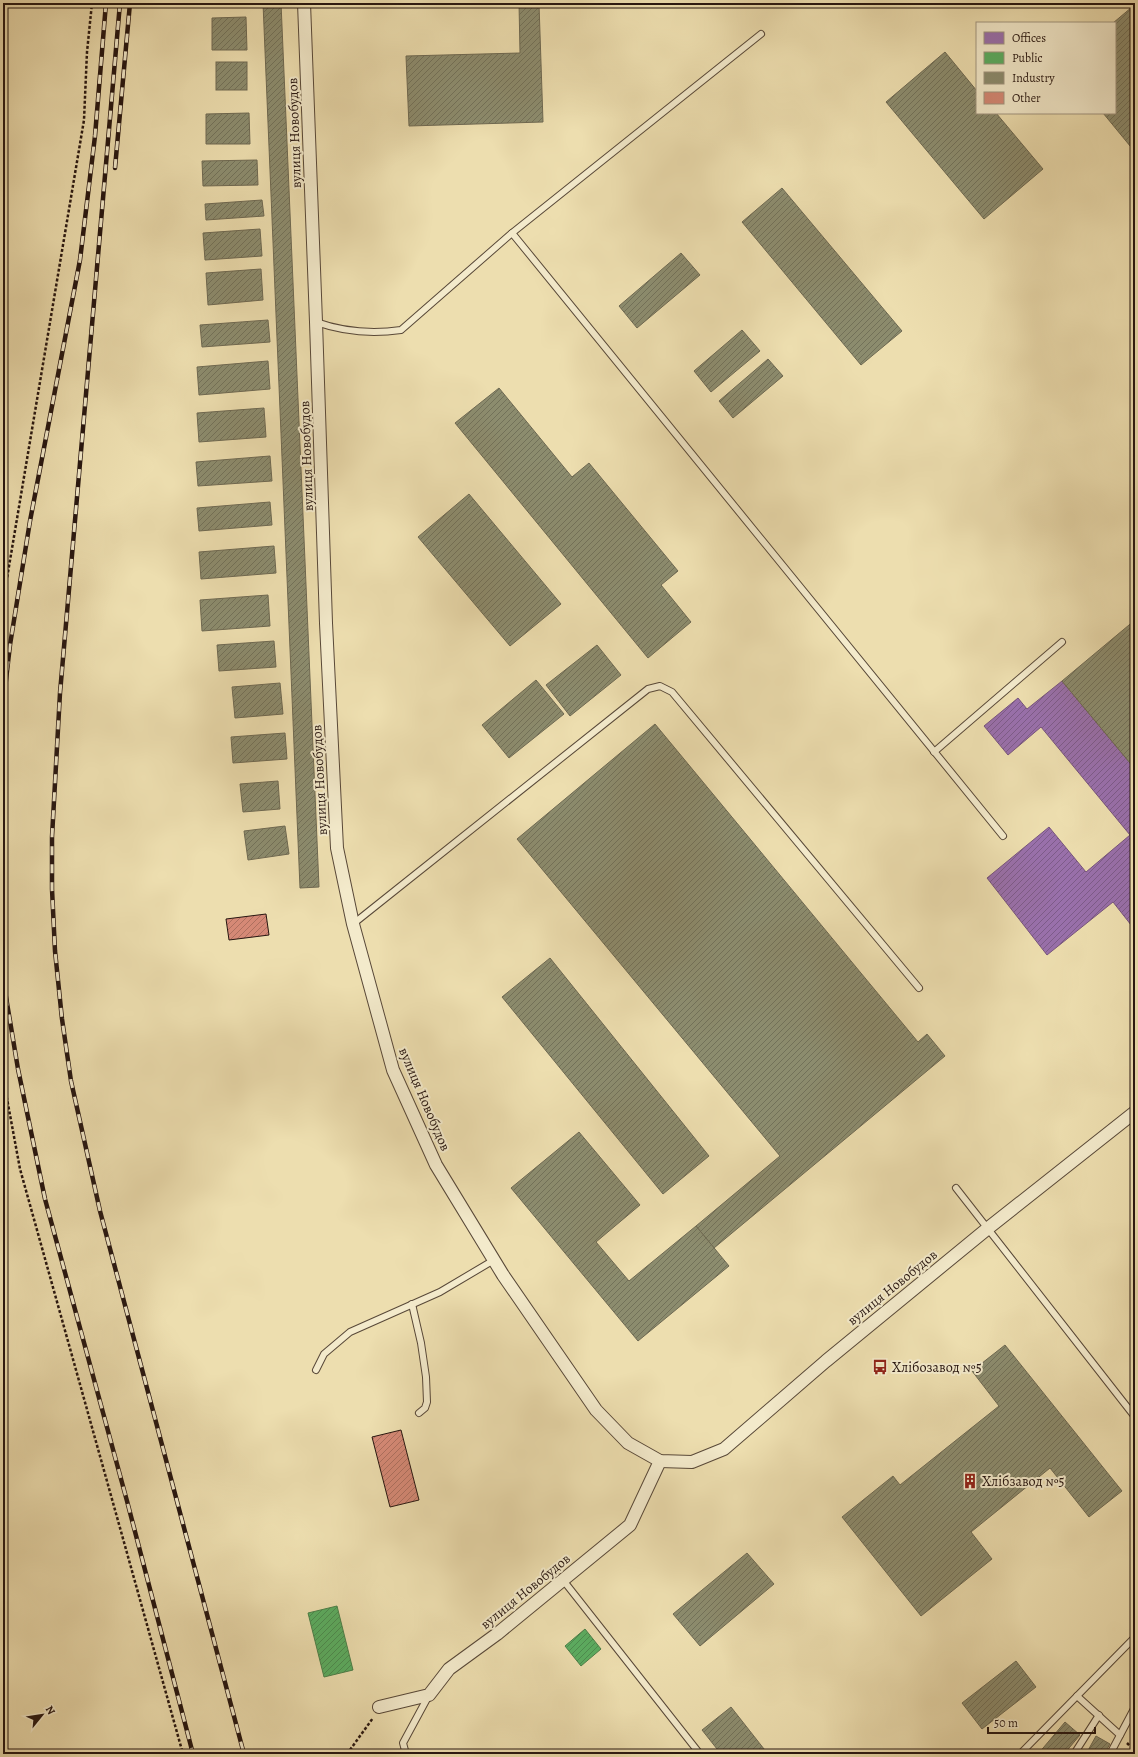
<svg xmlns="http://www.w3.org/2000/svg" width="1138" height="1757" font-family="Alegreya,serif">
<defs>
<pattern id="offices-hatch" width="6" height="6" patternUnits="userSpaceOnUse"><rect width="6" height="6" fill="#9970ab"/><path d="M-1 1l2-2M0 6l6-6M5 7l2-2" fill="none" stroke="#7d5b8a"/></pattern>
<pattern id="public-hatch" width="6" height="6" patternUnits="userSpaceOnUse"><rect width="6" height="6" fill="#5aae61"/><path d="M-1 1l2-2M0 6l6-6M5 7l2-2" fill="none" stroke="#4a8d4f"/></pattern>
<pattern id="industry-hatch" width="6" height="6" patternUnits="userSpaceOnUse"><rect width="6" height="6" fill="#8c8c6e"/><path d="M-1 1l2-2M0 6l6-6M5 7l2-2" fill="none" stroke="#727159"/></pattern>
<pattern id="building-hatch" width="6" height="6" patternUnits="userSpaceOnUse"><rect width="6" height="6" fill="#d58976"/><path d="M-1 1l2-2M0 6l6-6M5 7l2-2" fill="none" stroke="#ad6f5f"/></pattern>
</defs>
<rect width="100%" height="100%" fill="#eddeaf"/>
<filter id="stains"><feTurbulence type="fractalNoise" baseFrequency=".005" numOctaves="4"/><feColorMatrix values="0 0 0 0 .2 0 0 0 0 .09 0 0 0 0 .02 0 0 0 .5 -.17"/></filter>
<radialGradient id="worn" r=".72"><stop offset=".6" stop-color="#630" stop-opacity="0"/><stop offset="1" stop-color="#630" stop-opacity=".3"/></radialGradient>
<path fill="url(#offices-hatch)" stroke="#77557c" d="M1062,681L1135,769V930L1113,902L1047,955L987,878L1049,827L1086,872L1130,835L1041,727L1008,755L984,726L1018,698L1027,709Z"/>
<g fill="url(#public-hatch)" stroke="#4b8049">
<path d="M337,1606L353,1670L324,1677L308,1613Z"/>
<path d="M585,1629L601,1649L581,1666L565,1646Z"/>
</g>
<g fill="url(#industry-hatch)" stroke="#6e6952">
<path d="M263,3H281L319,887L300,888Z"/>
<path d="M519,3H573L539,4L543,122L409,126L406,56L520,53Z"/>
<path d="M1132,7L1135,10V152L1103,113H1115V23H1113Z"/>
<path d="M246,17L247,50H212V18Z"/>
<path d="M945,52L977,91V113H996L1043,169L984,219L886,102Z"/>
<rect x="216" y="62" width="31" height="28"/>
<path d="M249,113L250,144H206V114Z"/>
<path d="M257,160L258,185L203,186L202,161Z"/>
<path d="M782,188L902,331L861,365L742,222Z"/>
<path d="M262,200L264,216L206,220L205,204Z"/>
<path d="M260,229L262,256L205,260L203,233Z"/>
<path d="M681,253L700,275L637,328L619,306Z"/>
<path d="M261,269L263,300L208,305L206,273Z"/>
<path d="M268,320L270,342L202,347L200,325Z"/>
<path d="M742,330L760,351L711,392L694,371Z"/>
<path d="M768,359L783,376L733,418L719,401Z"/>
<path d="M268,361L270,389L199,395L197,367Z"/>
<path d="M499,388L572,477L589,463L678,571L661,585L691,622L648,658L455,423Z"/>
<path d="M264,408L266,437L199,442L197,413Z"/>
<path d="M270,456L272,481L198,486L196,462Z"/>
<path d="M469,494L561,604L510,646L418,537Z"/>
<path d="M270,502L272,525L199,531L197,508Z"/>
<path d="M274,546L276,573L201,579L199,552Z"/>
<path d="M268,595L270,626L202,631L200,600Z"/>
<path d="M1135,620V769L1062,681Z"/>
<path d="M274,641L276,667L219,671L217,645Z"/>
<path d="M597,645L621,675L570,716L546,685Z"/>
<path d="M536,680L564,714L509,758L482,725Z"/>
<path d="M280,683L283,714L235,718L232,687Z"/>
<path d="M655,724L918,1042L927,1034L945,1056L714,1248L696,1226L780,1156L517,839Z"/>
<path d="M285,733L287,759L233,763L231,737Z"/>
<path d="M278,781L280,809L243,812L240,784Z"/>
<path d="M285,826L289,854L248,860L244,831Z"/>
<path d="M550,958L709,1156L663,1194L502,997Z"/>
<path d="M579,1132L640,1205L596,1242L629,1281L696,1226L729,1266L638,1341L511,1188Z"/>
<path d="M1005,1345L1122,1491L1089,1517L1050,1468L971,1532L992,1559L921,1616L842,1517L893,1476L900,1485L999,1406L972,1371Z"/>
<path d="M747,1553L774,1584L700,1646L673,1614Z"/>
<path d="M1016,1661L1036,1687L982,1729L962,1703Z"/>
<path d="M731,1707L768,1754H721L702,1730Z"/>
<path d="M1065,1722L1080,1735L1064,1754H1038Z"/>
<path d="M1096,1736L1110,1744L1104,1754H1086Z"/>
</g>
<g fill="url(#building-hatch)" stroke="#271610">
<path d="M266,914L269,935L229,940L226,919Z"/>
<path d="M401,1430L419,1500L390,1507L372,1437Z"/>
</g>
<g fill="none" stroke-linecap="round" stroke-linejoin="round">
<defs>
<g id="service">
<path d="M512,233L1003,836"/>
<path d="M316,322C344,332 372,334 401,330L512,233L761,34"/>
<path d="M934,752L1062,642"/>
<path d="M353,924L648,689L660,686L672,692L919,988"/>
<path d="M956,1188L1135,1417"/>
<path d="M412,1304L421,1343L426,1377L427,1402L425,1408L419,1413"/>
<path d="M316,1370L324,1354L350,1332L440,1292L494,1260"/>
<path d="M563,1580L700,1754"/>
<path d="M1077,1696L1135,1637"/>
<path d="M406,1754L403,1743L429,1695"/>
<path d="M1020,1754L1077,1696L1120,1735"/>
<path d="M1074,1754L1099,1715"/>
<path d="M1110,1754L1135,1707"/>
</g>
<g id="minor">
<path d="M304,3L316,322L326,623L337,848L353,924L393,1070L436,1165L503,1275L596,1410L628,1443L660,1461L692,1462L724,1449L826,1361L987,1229L1135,1112"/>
<path d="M379,1707L429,1695L449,1669L497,1634L630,1525L660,1461"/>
</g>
</defs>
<use href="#service" stroke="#584838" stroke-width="8"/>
<use href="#minor" stroke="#584838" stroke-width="14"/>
<g stroke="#271610" stroke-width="2.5" stroke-dasharray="3 2" stroke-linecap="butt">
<path d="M3,602L84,120L87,52L92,3"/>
<path d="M3,1077L20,1169L183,1754"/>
<path d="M1127,1743L1135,1751"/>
<path d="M347,1754L373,1718"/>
</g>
<use href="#service" stroke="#f3eacb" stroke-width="6"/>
<use href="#minor" stroke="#f3eacb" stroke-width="12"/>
<defs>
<g id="rail">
<path d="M120,3L60,693L52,837V889L55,951L62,1019L71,1081L100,1211L244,1754"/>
<path d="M115,168L130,3"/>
<path d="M3,706L10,645L30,521L80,260L95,136L106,3"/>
<path d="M3,979L18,1069L45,1199L127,1501L193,1754"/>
</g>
</defs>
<use href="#rail" stroke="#271610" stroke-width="4.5"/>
<use href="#rail" stroke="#f3eacb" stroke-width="3" stroke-dasharray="9" stroke-linecap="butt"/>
</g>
<defs>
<symbol id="bus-bare" viewBox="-9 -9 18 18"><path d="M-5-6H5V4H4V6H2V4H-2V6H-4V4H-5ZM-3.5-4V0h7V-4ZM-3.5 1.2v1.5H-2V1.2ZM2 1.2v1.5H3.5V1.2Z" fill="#8f2418" stroke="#f3eacb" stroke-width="2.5" paint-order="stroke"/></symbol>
<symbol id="building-bare" viewBox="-9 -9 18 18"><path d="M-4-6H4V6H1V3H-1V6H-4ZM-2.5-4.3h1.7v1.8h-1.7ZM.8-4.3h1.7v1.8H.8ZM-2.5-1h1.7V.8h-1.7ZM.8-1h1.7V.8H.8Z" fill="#8f2418" stroke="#f3eacb" stroke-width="2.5" paint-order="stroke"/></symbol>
</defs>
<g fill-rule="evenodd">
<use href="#bus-bare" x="869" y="1356" width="22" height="22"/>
<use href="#building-bare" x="959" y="1470" width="22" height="22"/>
</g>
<g text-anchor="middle" stroke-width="4" stroke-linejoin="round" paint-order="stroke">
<g font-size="14" fill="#271610" stroke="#f3eacb">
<text transform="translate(294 133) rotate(-92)" y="5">вулиця Новобудов</text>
<text transform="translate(306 456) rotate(-92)" y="5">вулиця Новобудов</text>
<text transform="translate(319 780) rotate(-93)" y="5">вулиця Новобудов</text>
<text transform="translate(425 1099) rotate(67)" y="5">вулиця Новобудов</text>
<text transform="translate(892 1287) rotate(-39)" y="5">вулиця Новобудов</text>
<text transform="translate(525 1591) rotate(-39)" y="5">вулиця Новобудов</text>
</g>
<g font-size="14" fill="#271610" stroke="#f3eacb" text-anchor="start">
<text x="892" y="1372">Хлібозавод №5</text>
<text x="982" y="1486">Хлібзавод №5</text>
</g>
</g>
<rect width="1138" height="1757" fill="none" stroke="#eddeaf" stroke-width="16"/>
<rect x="4" y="4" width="1130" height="1749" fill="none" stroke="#271610" stroke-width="2"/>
<rect x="8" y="8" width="1122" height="1741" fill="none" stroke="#271610"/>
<rect x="976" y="22" width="140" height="92" fill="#f3eacb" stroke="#a19580"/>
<rect x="984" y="32" width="20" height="12" fill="#9970ab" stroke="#a19580"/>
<text x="1012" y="42" font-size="12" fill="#271610">Offices</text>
<rect x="984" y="52" width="20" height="12" fill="#5aae61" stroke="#a19580"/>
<text x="1012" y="62" font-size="12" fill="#271610">Public</text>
<rect x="984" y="72" width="20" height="12" fill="#8c8c6e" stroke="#a19580"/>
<text x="1012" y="82" font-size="12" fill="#271610">Industry</text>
<rect x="984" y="92" width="20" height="12" fill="#d58976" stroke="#a19580"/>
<text x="1012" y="102" font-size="12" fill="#271610">Other</text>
<g transform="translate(42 1715) rotate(60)" stroke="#f3eacb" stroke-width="3" paint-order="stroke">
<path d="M0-3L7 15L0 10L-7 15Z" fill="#271610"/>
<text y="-6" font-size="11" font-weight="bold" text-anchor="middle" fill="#271610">N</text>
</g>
<path d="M988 1727v6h107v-6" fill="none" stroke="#271610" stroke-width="2"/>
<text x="994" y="1727" font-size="12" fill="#271610" stroke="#f3eacb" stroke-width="3" paint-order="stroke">50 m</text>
<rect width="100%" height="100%" filter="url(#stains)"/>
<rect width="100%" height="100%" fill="url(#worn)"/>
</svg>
